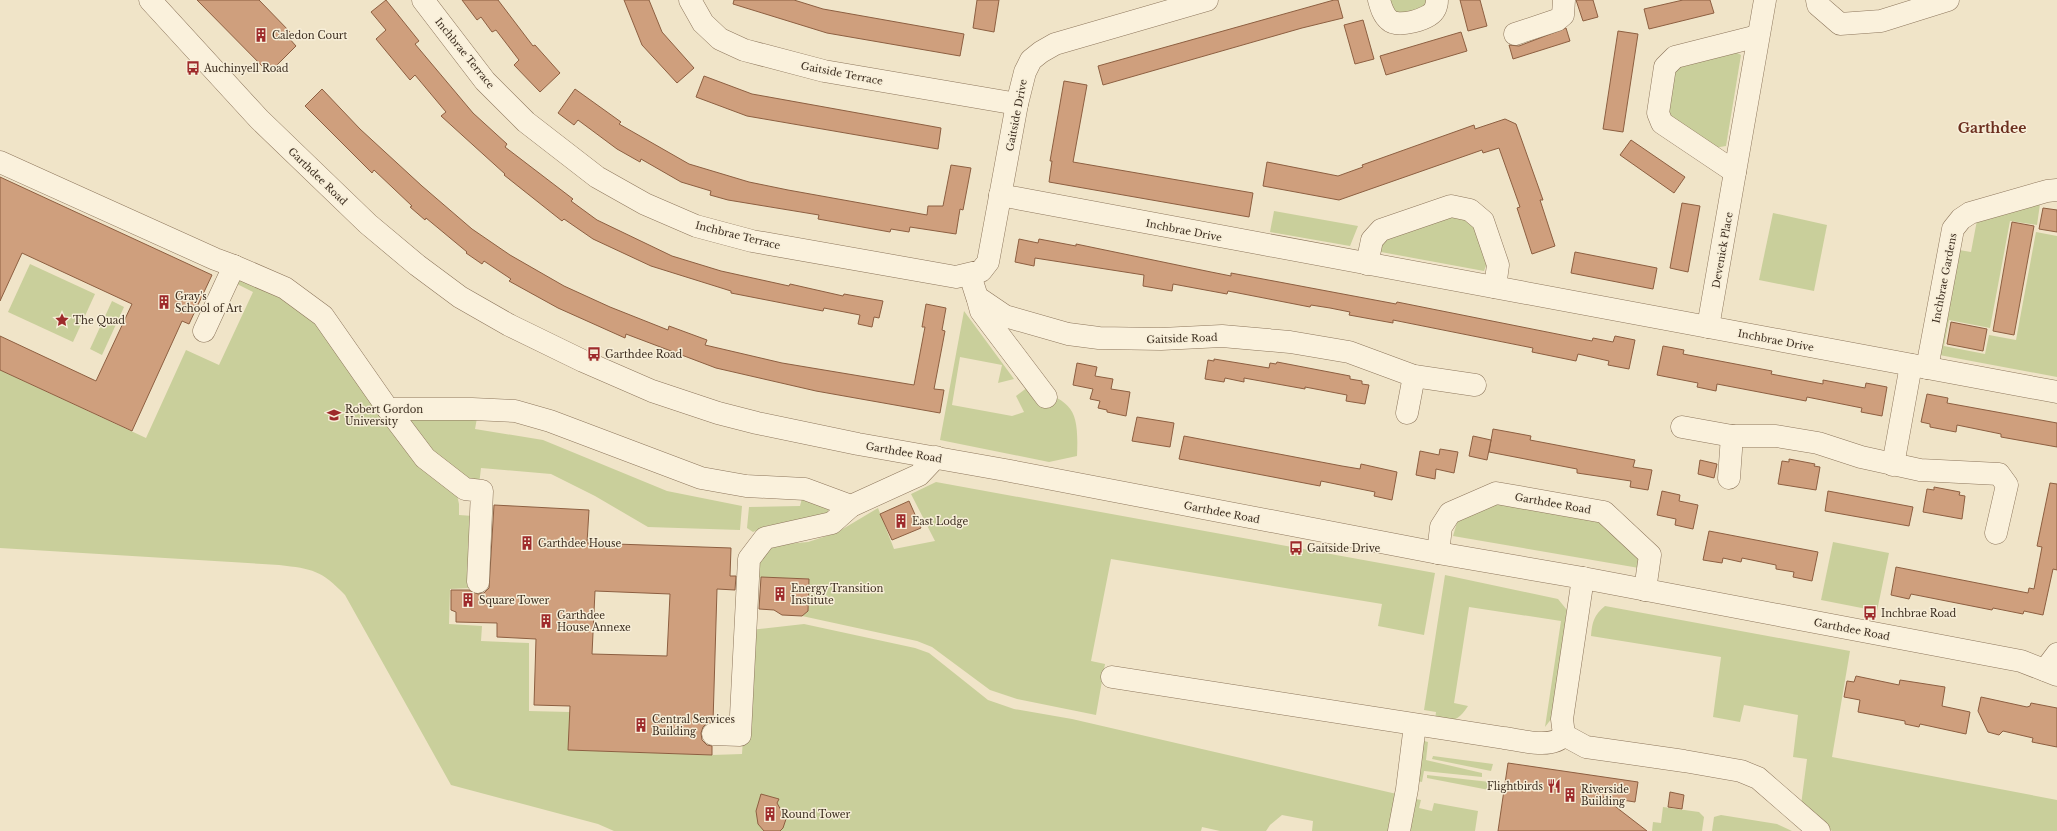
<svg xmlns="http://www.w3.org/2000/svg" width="2057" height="831" font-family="'Libre Baskerville',serif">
<rect width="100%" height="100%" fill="#f0e4c8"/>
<g fill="#c9cf9b">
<path d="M1386,0H1428L1422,10L1397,15Z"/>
<path d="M1730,49L1741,55L1726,146L1714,148L1672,119L1668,108L1675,69Z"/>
<path d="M2041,197L2037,225L2010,221L1990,328L1949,320L1944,346L1985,354L1989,335L2016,340L2036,232L2057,236V377L1934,354L1953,249L1971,252L1978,215Z"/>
<path d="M1274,211L1358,226L1350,246L1270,232Z"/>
<path d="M1773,213L1827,225L1814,291L1759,280Z"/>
<path d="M1445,217H1462L1476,223L1489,258L1484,271L1381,252L1380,242L1386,237Z"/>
<path d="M30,264L95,294L73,342L8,312Z"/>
<path d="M240,276L285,298L309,314L456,491L459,504V515L473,516L470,588L450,589L449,624L482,626L481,641L529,643V711L570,712L569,750L712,755L742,754L750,630L804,624L915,648L929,653L988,700L1014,709L1072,719L1401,795L1390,831H1312L1313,821L1282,815L1270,825L1266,831H1220L1202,827L1201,831H614L598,824L451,785L345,595C321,570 313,569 279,565L0,548V370L146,438L186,350L219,365L253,292L237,284Z"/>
<path d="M112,301L124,307L102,355L90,349Z"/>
<path d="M964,311L1014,379L998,383L1002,365L960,357L952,405L1012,416L1024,412L1016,396L1028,387C1073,401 1079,408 1077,456L1049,462L940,440Z"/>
<path d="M477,418L475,429L543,440L667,491L742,506L740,530L648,527L595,496L551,474L481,468L479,485L430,453L407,420Z"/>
<path d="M936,482L1435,573L1424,635L1378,626L1382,604L1111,559L1091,661L1105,664L1096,715L1017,699L990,690L932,647L917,641L802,616L808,611L809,579L753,577L760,557L775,545L808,542L836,533L878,508L894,549L935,541L911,494Z"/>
<path d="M803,494L829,507L827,517L766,526L753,532L747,528L749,507L800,506Z"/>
<path d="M1498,499L1604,521L1640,555L1639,568L1453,536L1458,519Z"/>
<path d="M1833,542L1889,553L1877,611L1821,600Z"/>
<path d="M1445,575L1558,599L1567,610L1552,718L1545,727L1561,621L1469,607L1454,703L1468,706C1458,721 1453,722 1435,720L1436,712L1424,710Z"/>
<path d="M1605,606L1850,651L1832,757L2057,800V831H1832L1801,805L1807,759L1793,757L1798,715L1744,705L1740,722L1713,717L1721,657L1591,636C1592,622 1594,615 1605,606Z"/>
<path d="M1420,740L1428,742L1426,760L1482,773V777L1424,771L1422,782L1413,780Z"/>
<path d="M1433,756L1493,764L1491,771L1432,759Z"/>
<path d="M1427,775L1490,782L1489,790L1427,778Z"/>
<path d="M1411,798L1421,800L1419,808L1432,811L1434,803L1478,811L1475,831H1405Z"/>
<path d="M1663,807L1699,812L1704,817L1702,831H1652L1653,822L1661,823Z"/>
<path d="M1721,815L1777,824L1792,831H1712L1714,817Z"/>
</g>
<g fill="#cf9f7d" stroke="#8d5f41" fill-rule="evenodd">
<path d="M197,0H259L291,33L288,37L296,46L269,73Z"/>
<path d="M386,0L419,41L415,44L473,113L507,144L505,147L573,199L571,201L597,220L672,256L721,271L789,286L790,284L843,296L844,294L883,301L879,318L874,317L872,327L858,324L860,315L824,308L823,311L731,293V291L651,266L593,239L564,219L562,221L504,175L505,174L441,116L446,112L415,75L410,80L376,39L386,30L371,12Z"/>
<path d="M462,0H498L533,46L535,45L560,73L540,92L514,65L519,60L496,30L492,32L481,17L477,20Z"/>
<path d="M624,0H649L662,32L694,68L677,83L642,45Z"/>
<path d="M734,0H794L823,9L964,34L960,56L827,33L733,4Z"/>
<path d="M977,0H999L994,32L973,28Z"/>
<path d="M1334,0H1338L1343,18L1302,28L1103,85L1098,66Z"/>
<path d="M1460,0H1480L1487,26L1468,31Z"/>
<path d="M1576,0H1593L1598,17L1583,21Z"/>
<path d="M1683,0H1710L1714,13L1649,29L1644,9Z"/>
<path d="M1363,20L1374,59L1355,64L1344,25Z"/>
<path d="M1566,28L1570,41L1513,59L1509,45L1519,46Z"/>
<path d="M1618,31L1638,34L1623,132L1603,129Z"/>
<path d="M1461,32L1467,51L1386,75L1380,56Z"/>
<path d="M704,76L752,94L941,128L938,149L747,116L696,97Z"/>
<path d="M1064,81L1087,85L1073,162L1253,193L1249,217L1049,182L1052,161H1050Z"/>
<path d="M322,89L360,129L422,186L472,229L510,255L564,286L610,307L668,330L669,326L707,340L705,345L782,363L914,385L925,327H922L926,304L946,308L942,330L945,331L934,389L944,390L940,413L816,391L716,368L626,334L625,338L558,308L509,281L511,279L484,261L482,264L466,253L467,252L426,218L425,220L410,207L412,206L374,170L372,173L305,106Z"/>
<path d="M575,89L621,122L619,124L689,164L749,182L788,190L927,215L928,206H943L951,165L971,168L963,210L960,209L956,234L910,227L909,232L891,229L890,232L818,219L819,215L728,200L710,195L711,191L681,182L641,159L640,162L617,149L578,120L574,125L558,113Z"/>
<path d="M1505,119L1516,124L1543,200H1540L1555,246L1532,254L1517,208L1520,207L1499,148L1483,153L1482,150L1339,200L1263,186L1267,162L1338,176L1363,167L1362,165L1474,125L1475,129Z"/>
<path d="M1631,140L1685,177L1674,193L1620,155Z"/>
<path d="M0,177L212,275L189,324L182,321L132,431L0,370V336L96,381L132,304L22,253L0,301Z"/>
<path d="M1682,203L1700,206L1688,272L1670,268Z"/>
<path d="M2043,208L2057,210V232L2039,229Z"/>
<path d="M2012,222L2034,226L2014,335L1993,331Z"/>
<path d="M1019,239L1038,243L1039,239L1076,246V244L1211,272L1231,276V273L1396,304L1397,302L1592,341L1593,338L1613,342L1615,336L1635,340L1629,369L1608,365L1609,361L1578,354L1576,361L1532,352L1533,348L1393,320V323L1349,315L1350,312L1330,308L1311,305L1310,307L1228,291L1227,294L1173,284L1172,291L1143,286L1144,275L1035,258L1034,266L1015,262Z"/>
<path d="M1575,252L1657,268L1653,289L1571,273Z"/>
<path d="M1951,322L1987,329L1983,351L1947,344Z"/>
<path d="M1663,346L1684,350L1683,354L1772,371L1771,374L1823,384V380L1865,388L1866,383L1887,387L1882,416L1861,412L1862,408L1807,397L1806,401L1717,384L1716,391L1697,387L1698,383L1657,375Z"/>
<path d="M1214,359L1269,368L1270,363L1276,364L1277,362L1350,376V379L1362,381V384L1369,385L1365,404L1346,401L1347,395L1305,387V389L1244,378V382L1225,378L1224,382L1205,379L1208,360L1214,361Z"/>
<path d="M1077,363L1097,367L1095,376L1113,379L1111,389L1130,392L1126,416L1107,412V410L1098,408L1100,401L1090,399L1093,389L1073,385Z"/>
<path d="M1927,394L1948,398L1947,403L2057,423V447L2001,437V434L1957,425L1956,432L1930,427V424L1921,422Z"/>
<path d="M1137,417L1174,423L1170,447L1132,441Z"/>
<path d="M1493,429L1531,436L1530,440L1635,460L1633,467L1652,470L1648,490L1630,487L1631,481L1577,473V469L1489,452Z"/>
<path d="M1184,436L1342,466L1360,469L1361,464L1397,472L1392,500L1374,496L1375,492L1321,481L1320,486L1179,459Z"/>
<path d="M1473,436L1491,440L1487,460L1469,456Z"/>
<path d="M1440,449L1458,452L1454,473L1436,469L1435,479L1416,475L1420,451L1439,455Z"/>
<path d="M1789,459L1815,464L1814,466L1820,467L1816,490L1778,484L1782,461L1789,462Z"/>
<path d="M1700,460L1717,464L1714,478L1698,474Z"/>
<path d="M2050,483L2057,484V570L2053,569L2043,615L2024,611L2023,614L1993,608L1992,610L1911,594L1909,599L1891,595L1896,567L2028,593L2029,588L2034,589L2042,547L2037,546Z"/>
<path d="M1934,487L1960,492L1959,495L1965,496L1962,519L1923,512L1927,489L1934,490Z"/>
<path d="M1662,491L1680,495L1679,501L1698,505L1693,529L1675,525L1676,519L1657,515Z"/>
<path d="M1828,491L1913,507L1909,526L1825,511Z"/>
<path d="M909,501L921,528L892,540L880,514Z"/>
<path d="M494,505L589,510L587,543L731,548L730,576H736L735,590L717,589L713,722L707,723L703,727L701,733L702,740L707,745L712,746V755L568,750L570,706L534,705L536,639L497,637V623L456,622V612L451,610V590H469L478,594L484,593L489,588ZM595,591L670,594L667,656L592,654Z"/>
<path d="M1709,531L1818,552L1812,581L1793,577L1794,572L1776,569V565L1742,558L1741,562L1723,558L1722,563L1703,560Z"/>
<path d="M761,577L809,579L808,611L802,616L782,615L774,610L759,609Z"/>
<path d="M1856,676L1899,685L1900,680L1945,687L1942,706L1970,712L1966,734L1920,724L1919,727L1905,724V721L1858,712L1860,700L1844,697L1847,681L1854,682Z"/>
<path d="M1981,697L2027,707L2030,706L2031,703L2057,708V747L2032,742L2033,738L2003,731L1999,735L1988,732L1978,711Z"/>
<path d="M1508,763L1638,782L1635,802L1603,797L1647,831H1498Z"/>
<path d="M1670,792L1684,795L1682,809L1668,807Z"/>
<path d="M761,794L779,799L777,803L786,819L783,828L780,831H764L758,824L756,811Z"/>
</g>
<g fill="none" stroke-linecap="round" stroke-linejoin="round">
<defs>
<g id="minor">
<path d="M150,0L259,119L368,224L417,265L460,297L509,325L583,361L652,391L718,413L757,423L858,444L1005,470L1438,553L1583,578L2021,661L2057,675"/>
<path d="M423,0L485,81L526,122L597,177L645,204L696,226L752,241L956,277L981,271L988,262L1017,104L1025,72L1031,60L1041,52L1055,44L1207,0"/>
<path d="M690,0L703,23L720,39L744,50L824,71L1017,104"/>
<path d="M1379,0C1381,7 1383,15 1389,20C1397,28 1430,20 1435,9C1436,7 1437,3 1437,0"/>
<path d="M1817,0L1818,5L1840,24L1881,21L1948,0"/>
<path d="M1515,34L1557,20L1563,15L1564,0"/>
<path d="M0,162L215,259L234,266L285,288L323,316L388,409L425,458L465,489L482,491L478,582"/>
<path d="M1735,172L1662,123L1658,113L1665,67L1675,57L1758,36"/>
<path d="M1000,195L2057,392"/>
<path d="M1367,264L1372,240L1381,230L1451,206L1470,210L1483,221L1498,265L1495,287"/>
<path d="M970,275L977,297L1005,316L1068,334L1099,338L1161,339L1222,336L1290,342L1349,352L1414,376L1475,385"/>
<path d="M978,300L981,311L1046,397"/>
<path d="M1708,327L1765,0"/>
<path d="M204,331L234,266"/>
<path d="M1927,368L1953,229L1961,219L1970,213L2047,191L2057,190"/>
<path d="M388,409H472L515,411L550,421L701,478L746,486L805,489L851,506L919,475L936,457"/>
<path d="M1407,413L1414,376"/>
<path d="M1682,427L1732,436H1776L1818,443L1861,457L1920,470L1999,474L2007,485L1996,533"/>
<path d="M1893,465L1911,365"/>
<path d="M1729,478L1732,436"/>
<path d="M1438,553L1441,527L1450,513L1496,493L1598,511L1604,512L1650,555L1645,590"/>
<path d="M1583,578L1562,719L1564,735L1586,747L1684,761L1741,771L1758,778L1819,831"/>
<path d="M2045,670L2057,654"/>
<path d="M1112,677L1504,738C1520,740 1552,750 1564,735"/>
<path d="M713,734L740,735L749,559L765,538L832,523L851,506"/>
<path d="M1399,831L1407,789L1415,725"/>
</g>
</defs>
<use href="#minor" stroke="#8d765c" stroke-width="23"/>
<use href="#minor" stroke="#faf1dc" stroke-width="22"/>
</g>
<defs>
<symbol id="building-bare" viewBox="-9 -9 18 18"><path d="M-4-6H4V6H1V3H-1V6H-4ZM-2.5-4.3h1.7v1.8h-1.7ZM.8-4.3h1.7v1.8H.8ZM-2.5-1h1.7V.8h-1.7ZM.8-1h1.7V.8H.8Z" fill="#9e2a2b" stroke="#f7eed8" stroke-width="2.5" paint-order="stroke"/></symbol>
<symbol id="bus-bare" viewBox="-9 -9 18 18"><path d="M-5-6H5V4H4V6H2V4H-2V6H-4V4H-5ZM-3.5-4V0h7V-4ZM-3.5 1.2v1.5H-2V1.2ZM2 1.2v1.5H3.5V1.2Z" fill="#9e2a2b" stroke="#f7eed8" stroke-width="2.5" paint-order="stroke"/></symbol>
<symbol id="sight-bare" viewBox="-9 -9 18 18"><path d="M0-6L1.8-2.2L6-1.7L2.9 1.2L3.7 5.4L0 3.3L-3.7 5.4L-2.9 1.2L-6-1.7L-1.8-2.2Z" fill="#9e2a2b" stroke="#f7eed8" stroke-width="2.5" paint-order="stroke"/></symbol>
<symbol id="university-bare" viewBox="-9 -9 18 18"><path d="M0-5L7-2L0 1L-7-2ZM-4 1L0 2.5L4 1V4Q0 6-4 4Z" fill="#9e2a2b" stroke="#f7eed8" stroke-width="2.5" paint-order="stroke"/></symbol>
<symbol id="restaurant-bare" viewBox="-9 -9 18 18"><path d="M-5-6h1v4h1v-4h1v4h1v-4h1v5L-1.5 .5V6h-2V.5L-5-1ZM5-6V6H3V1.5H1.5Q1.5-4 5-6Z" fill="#9e2a2b" stroke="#f7eed8" stroke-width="2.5" paint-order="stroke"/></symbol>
</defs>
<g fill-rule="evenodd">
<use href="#building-bare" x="251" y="25" width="20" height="20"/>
<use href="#bus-bare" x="183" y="58" width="20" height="20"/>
<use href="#building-bare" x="154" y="292" width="20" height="20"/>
<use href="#sight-bare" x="52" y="310" width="20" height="20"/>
<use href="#bus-bare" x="584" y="344" width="20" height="20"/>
<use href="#university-bare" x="324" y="405" width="20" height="20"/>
<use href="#building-bare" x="891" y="511" width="20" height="20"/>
<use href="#building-bare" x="517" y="533" width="20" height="20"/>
<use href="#bus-bare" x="1286" y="538" width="20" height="20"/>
<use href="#building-bare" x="770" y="584" width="20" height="20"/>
<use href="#building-bare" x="458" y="590" width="20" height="20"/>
<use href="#bus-bare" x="1860" y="603" width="20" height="20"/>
<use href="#building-bare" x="536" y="611" width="20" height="20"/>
<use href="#building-bare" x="631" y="715" width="20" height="20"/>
<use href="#restaurant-bare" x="1544" y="776" width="20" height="20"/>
<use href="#building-bare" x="1560" y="785" width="20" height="20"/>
<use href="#building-bare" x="760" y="804" width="20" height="20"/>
</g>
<g text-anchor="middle" stroke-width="3" stroke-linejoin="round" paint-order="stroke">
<g font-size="10" fill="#3d2e20" stroke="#f7eed8" text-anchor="start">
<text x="272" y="39">Caledon Court</text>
<text x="204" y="72">Auchinyell Road</text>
<text x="175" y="300">Gray's<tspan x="175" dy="12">School of Art</tspan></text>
<text x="73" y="324">The Quad</text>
<text x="605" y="358">Garthdee Road</text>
<text x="345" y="413">Robert Gordon<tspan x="345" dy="12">University</tspan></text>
<text x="912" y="525">East Lodge</text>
<text x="538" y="547">Garthdee House</text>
<text x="1307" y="552">Gaitside Drive</text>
<text x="791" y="592">Energy Transition<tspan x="791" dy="12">Institute</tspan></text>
<text x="479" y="604">Square Tower</text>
<text x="1881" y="617">Inchbrae Road</text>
<text x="557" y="619">Garthdee<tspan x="557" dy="12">House Annexe</tspan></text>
<text x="652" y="723">Central Services<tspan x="652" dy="12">Building</tspan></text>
<text x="1543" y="790" text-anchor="end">Flightbirds</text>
<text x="1581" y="793">Riverside<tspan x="1581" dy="12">Building</tspan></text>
<text x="781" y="818">Round Tower</text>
</g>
<g font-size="10" fill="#3d2e20" stroke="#f7eed8">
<text transform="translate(465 53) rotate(51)" y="4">Inchbrae Terrace</text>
<text transform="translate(842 73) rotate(11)" y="4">Gaitside Terrace</text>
<text transform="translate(1016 115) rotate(-79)" y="4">Gaitside Drive</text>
<text transform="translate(318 176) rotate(44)" y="4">Garthdee Road</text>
<text transform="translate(1184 230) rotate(11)" y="4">Inchbrae Drive</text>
<text transform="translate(738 235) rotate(14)" y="4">Inchbrae Terrace</text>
<text transform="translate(1722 250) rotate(-80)" y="4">Devenick Place</text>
<text transform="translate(1944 278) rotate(-79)" y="4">Inchbrae Gardens</text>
<text transform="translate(1182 338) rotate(-2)" y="4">Gaitside Road</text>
<text transform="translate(1776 340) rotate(11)" y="4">Inchbrae Drive</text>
<text transform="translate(904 452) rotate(10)" y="4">Garthdee Road</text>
<text transform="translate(1553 503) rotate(10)" y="4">Garthdee Road</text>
<text transform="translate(1222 512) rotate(11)" y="4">Garthdee Road</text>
<text transform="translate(1852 629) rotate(11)" y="4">Garthdee Road</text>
</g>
<g font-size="14" font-weight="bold" fill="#6b2e1e" stroke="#f7eed8">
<text x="1992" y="133">Garthdee</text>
</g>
</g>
</svg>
